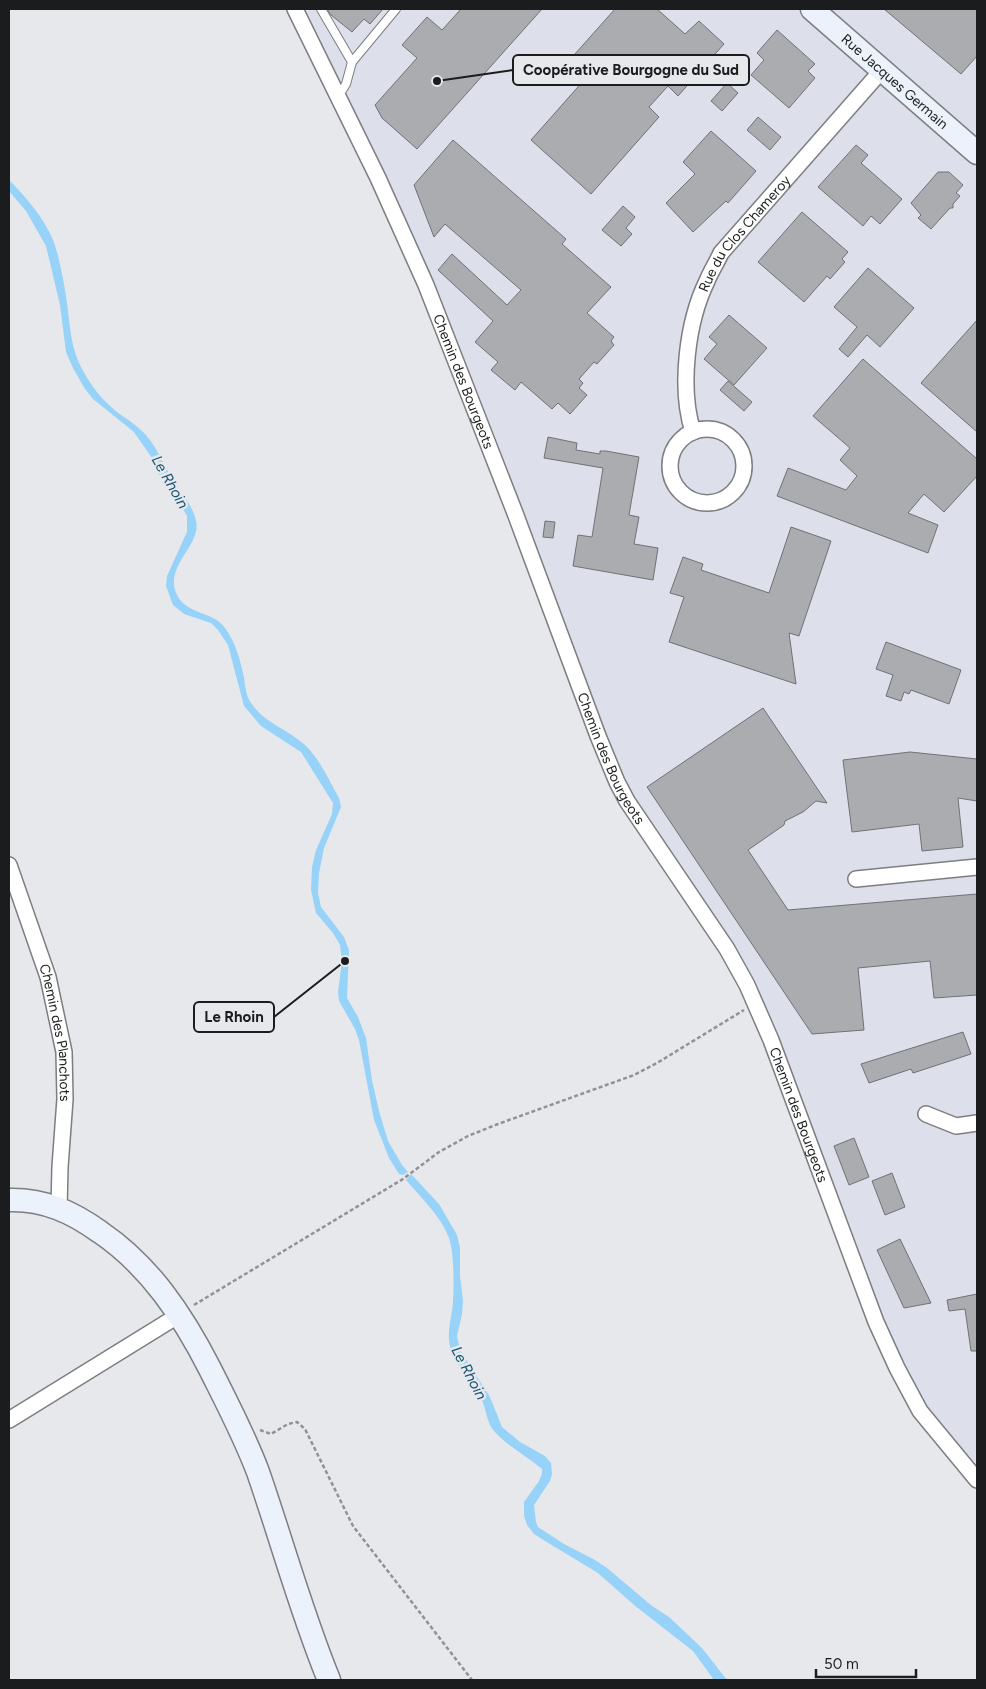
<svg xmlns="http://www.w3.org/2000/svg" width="986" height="1689" font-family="Figtree,sans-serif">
<rect width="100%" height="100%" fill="#e7e8eb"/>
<path fill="#dddfea" d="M289,9H977V1490L910,1406L762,1017L725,956L620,797L400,238Z"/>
<g fill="#97d2f8">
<path d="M9,180C26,197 44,218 53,240C59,255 65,287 67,303C70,326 71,349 82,369C89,382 98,395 109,405C119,415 132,421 142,431C155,443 163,463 172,479C180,492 193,505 196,521C202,545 163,566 177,595C187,615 213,611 225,628C236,643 240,660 244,677C245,686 246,696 251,703C265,724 290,730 307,747C320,760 330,782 339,798L341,807L324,848L319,873L318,893L321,907L344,937L349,950L347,998L358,1017L366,1038L372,1080L379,1111L388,1141L402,1165L408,1172L403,1175L399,1174L389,1158L374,1120L359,1040L355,1029L339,1001L338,992L342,961L340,945L333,933L316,913L311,890L312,867L316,850L332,814L333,803L301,752L261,726L244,706L228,645L218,630L211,623L184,614L173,605L166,586L167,576L187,532V516L182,507L158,473L154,461L134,432L93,399L85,389L73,368L66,352L60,305L46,246L26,211L9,191Z"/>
<path d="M411,1174L439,1204L457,1235L460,1248V1276L463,1301L462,1314L457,1336L460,1350L490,1397L502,1427L520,1442L545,1456L551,1463L552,1474L550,1481L534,1505L536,1522L538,1527L564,1544L595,1560L607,1568L652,1606L669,1617L702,1648L727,1680H714L693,1651L634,1605L598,1573L545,1541L534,1534L527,1525L524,1516V1502L539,1481L542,1474V1469C527,1456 508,1447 494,1431C487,1423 487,1413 483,1403C475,1381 451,1365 449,1340C448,1328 452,1315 453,1302C454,1286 454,1252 449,1238C443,1219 419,1195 406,1180Z"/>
</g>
<g fill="#abacb0" stroke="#717175">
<path d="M327,9H383L370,24L364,19L352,32L331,15Z"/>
<path d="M461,9H542L417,149L382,118L375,105L417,58L402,45L427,17L442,30Z"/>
<path d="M615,9H657L685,34L699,21L724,44L678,96L668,86L649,107L659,117L591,194L531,140L585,79L567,63Z"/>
<path d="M884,9H977V56L961,74Z"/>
<path d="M777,30L815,64L808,71L815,78L789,108L751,75L764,60L757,53Z"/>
<path d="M727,83L738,93L722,111L711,101Z"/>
<path d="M758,117L781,137L770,150L747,130Z"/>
<path d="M711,131L756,171L728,203L726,201L693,232L666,203L695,174L683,162Z"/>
<path d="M453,140L566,239L562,244L611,287L587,313L614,337L611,341L614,345L597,364L594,362L579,379L583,383L579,388L587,395L570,414L558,403L552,409L521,382L515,390L491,370L498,362L475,342L493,321L438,270L452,254L507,305L521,290L445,224L434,237L414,185Z"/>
<path d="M856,145L868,155L861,163L902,199L880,224L871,216L863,226L818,187Z"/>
<path d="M938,172H949L963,185L956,193L960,196L953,204V208H950L931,229L918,218L921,215L911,203Z"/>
<path d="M623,206L635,217L626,228L632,234L621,246L602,230Z"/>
<path d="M802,212L848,252L842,259L845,262L830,279L827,276L804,302L758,262Z"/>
<path d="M868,268L914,308L880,347L867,335L848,357L839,349L857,327L834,307Z"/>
<path d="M729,315L767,348L734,385L704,359L717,344L709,337Z"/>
<path d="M977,320V432L921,383Z"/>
<path d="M863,359L977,459V476L944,512L924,494L908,513L938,525L928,553L777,496L788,468L846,490L857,476L840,460L850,448L813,416Z"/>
<path d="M728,381L752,402L744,411L720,390Z"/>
<path d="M548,437L577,443L576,450L600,454V451H606L639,457L629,515L639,517L634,544L658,548L653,580L573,566L578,535L592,537L603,468L544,458Z"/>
<path d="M545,521L555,522L553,538L543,537Z"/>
<path d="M791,527L831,541L799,636L789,633L796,684L669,642L684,597L670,593L683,557L703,564L701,570L769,593Z"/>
<path d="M886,642L961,670L949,704L911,690L909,694L904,692L901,701L886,696L893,675L876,669Z"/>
<path d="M763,708L827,803L816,801L803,812L785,821L784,825L748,850L788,910L977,894V995L934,998L930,961L858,968L864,1030L812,1034L647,787Z"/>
<path d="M910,752L977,759V801L958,798L963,847L922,851L919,824L852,832L843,760Z"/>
<path d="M963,1032L971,1054L913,1073L911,1069L869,1083L861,1064Z"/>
<path d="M854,1138L869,1177L849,1185L834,1146Z"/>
<path d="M892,1173L905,1207L885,1215L872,1181Z"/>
<path d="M900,1239L931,1303L904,1308L877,1250Z"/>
<path d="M977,1294V1351H971L965,1309L949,1311L947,1300Z"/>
</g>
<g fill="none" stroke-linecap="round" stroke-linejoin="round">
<defs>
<g id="lane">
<path d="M321,9L352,62L346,84L338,97"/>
<path d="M352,62L396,9"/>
</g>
<g id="street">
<path id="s1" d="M295,9L378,178L426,285L515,513L598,736L617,782L627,801L727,949L747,985L771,1040L876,1322L897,1368L920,1411L977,1480"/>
<circle cx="707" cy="466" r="37"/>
<path id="s2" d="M693,432C679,388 687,322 707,281C711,271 717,262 721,253L882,70"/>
<path id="s3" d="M9,865L48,977L64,1052L65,1099L60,1167L59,1208"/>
<path d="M856,879L977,867"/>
<path d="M926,1114L956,1126L977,1123"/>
<path d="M9,1420L179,1315"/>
</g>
<g id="secondary">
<path id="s4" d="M812,9L977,153"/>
<path d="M9,1200C44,1199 72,1212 100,1232C150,1266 183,1316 210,1369C227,1403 245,1437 258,1472C282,1541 301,1612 329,1680"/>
</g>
</defs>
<use href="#lane" stroke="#7d7e82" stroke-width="10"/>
<use href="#street" stroke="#7d7e82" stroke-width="18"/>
<use href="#secondary" stroke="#7d7e82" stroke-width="25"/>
<g stroke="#919294" stroke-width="2.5" stroke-dasharray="4 2.5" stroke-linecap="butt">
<path d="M194,1305L403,1179L439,1152L468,1136L498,1124L634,1075L657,1063L744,1010"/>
<path d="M260,1430L271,1434L288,1424L297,1422L305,1429L353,1526L472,1680"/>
</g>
<use href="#lane" stroke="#fff" stroke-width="8"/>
<use href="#street" stroke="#fff" stroke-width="15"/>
<use href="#secondary" stroke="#ecf2fc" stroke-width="22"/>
</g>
<g text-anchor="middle" stroke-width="5" stroke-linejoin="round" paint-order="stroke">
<g font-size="14" fill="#1b1c1d" stroke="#e7e8eb">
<text dy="5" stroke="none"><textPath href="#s4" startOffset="110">Rue Jacques Germain</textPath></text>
<text dy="5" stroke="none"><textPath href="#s2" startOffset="215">Rue du Clos Chameroy</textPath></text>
<text dy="5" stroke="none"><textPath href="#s1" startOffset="409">Chemin des Bourgeots</textPath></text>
<text dy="5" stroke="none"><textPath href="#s1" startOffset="814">Chemin des Bourgeots</textPath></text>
<text dy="5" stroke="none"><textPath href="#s3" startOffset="175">Chemin des Planchots</textPath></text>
<text dy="5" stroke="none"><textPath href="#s1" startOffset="1219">Chemin des Bourgeots</textPath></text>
</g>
<g font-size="15" font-style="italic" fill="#175271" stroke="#e7e8eb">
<text transform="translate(170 482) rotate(60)" y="5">Le Rhoin</text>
<text transform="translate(469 1373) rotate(62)" y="5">Le Rhoin</text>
</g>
</g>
<path fill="none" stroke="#1b1c1d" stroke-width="2" d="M437 81L513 70M345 961L274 1017"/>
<g fill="#1b1c1d" stroke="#e7e8eb" stroke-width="2">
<circle cx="437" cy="81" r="5"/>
<circle cx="345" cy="961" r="5"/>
</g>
<g fill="#e7e8eb" stroke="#1b1c1d" stroke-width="2">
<rect x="513" y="55" width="236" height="30" rx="5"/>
<rect x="194" y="1002" width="80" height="30" rx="5"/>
</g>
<g font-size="15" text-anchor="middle" font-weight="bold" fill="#1b1c1d">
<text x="631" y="75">Coopérative Bourgogne du Sud</text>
<text x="234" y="1022">Le Rhoin</text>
</g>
<rect width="986" height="1689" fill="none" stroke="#1b1c1d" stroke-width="20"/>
<path d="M816 1669v8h100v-8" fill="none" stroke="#1b1c1d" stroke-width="2.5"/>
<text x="824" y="1669" font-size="15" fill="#1b1c1d" stroke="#e7e8eb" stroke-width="4" paint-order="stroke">50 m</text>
</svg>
